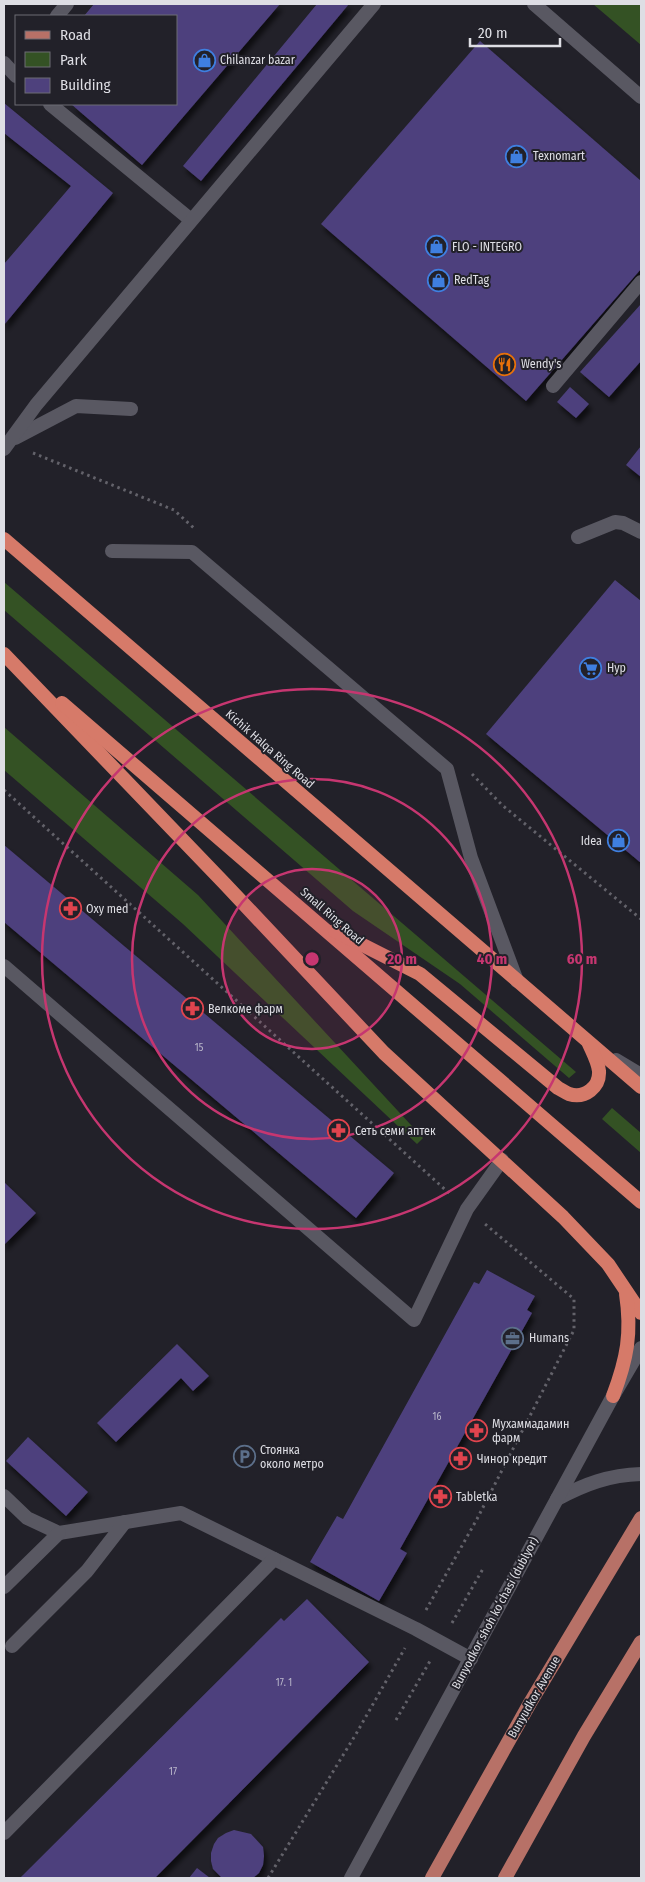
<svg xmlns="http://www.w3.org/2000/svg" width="645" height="1882" font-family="'Fira Sans Condensed',sans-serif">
<defs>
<filter id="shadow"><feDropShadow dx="3" dy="5.5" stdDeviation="2.5" flood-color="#0009"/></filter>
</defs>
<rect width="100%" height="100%" fill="#222129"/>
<g fill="#345224">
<path d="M593,4H641V45Z"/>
<path d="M4,582L576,1072L569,1078L460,984L353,911L4,610Z"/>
<path d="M4,727L198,895L423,1138L417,1144L183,924L4,770Z"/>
<path d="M612,1108L641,1133V1153L602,1119Z"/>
</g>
<g fill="#4e417d" filter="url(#shadow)">
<path d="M94,4H280L142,165L71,104H176V16H84Z"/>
<path d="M317,4H349L201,181L183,166Z"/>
<path d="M480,41L641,181V269L526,401L321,224Z"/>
<path d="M4,103L113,193L4,325V264L71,186L4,133Z"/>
<path d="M641,304V361L609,397L580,372Z"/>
<path d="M570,387L589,404L576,418L557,402Z"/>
<path d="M641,446V477L626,465Z"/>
<path d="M615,580L641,601V863L486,734Z"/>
<path d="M4,845L394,1173L356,1218L4,922Z"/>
<path d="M4,1182L36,1213L4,1245Z"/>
<path d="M487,1270L535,1296L527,1310L532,1313L400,1549L407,1553L379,1601L310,1562L337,1516L343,1519L474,1282L479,1284Z"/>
<path d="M177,1344L209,1376L193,1391L181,1378L116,1442L97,1423Z"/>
<path d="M28,1437L88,1492L66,1516L6,1461Z"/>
<path d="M307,1599L369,1662L155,1878H20L281,1618L284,1621Z"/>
<path d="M234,1830L251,1834L263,1847L264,1856L263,1865L259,1873L253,1878H222L213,1869L211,1861V1853L214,1844L218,1838L226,1833Z"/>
<path d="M197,1868L210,1878H189Z"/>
</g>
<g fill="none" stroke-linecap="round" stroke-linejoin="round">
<g stroke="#63626a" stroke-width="3" stroke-dasharray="2.5 4" stroke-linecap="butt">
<path d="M33,453L174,510L196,530"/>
<path d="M472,774L502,805L641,919"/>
<path d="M4,790L450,1194"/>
<path d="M426,1610L477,1519L574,1330V1299L485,1224"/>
<path d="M452,1623L484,1567"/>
<path d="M396,1720L430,1661"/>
<path d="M268,1878L356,1734L405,1648"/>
</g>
<g stroke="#595862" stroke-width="14">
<path d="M534,4L641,97"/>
<path d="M57,16L67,4"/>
<path d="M4,63L16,76"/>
<path d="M50,104L191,220"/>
<path d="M553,386L641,282"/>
<path d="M15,438L76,406L131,409"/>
<path d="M4,449L36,405L374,4"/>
<path d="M578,537L615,522L623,523L641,532"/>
<path d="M112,551L192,552L447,769L471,858L517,981"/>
<path d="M4,966L414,1320L467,1209L502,1160"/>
<path d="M4,1496L27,1518L59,1533L181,1513L416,1629L471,1659"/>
<path d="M4,1587L59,1533"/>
<path d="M12,1646L87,1571L125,1522"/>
<path d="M4,1833L274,1559"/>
</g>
<g stroke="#595862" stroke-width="14">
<path d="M616,1060L641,1075"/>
<path d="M557,1499C585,1484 609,1475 641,1474"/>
<path d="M351,1878L613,1396L641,1348"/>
</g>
<g stroke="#b77167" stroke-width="14">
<path d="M432,1878L530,1703L641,1518"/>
<path d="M505,1878L584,1736L641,1642"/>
</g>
<g stroke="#d67a69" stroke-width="14">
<path d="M4,539L641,1087"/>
<path d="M4,654L225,884L384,1053L563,1217L608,1264L641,1313"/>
<path d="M62,703L641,1202"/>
<path d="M335,931L420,974L558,1088C562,1090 566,1093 569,1094C585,1099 600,1087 599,1071C598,1062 593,1053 589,1044"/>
<path d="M613,1396C627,1359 632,1333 626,1294"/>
</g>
</g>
<circle cx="312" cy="959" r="90" fill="#c63670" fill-opacity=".12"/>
<g fill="none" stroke="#c63670" stroke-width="2.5">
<circle cx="312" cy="959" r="90"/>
<circle cx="312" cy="959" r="180"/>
<circle cx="312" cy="959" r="270"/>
</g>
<defs>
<symbol id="shop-ring" viewBox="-11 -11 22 22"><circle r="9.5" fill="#222129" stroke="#3f7fe0" stroke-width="1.5"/><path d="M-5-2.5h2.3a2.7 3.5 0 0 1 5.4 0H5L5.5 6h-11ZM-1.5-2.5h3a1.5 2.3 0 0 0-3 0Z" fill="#3f7fe0"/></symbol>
<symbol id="restaurant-ring" viewBox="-11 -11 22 22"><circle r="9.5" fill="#222129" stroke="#e8710a" stroke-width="1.5"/><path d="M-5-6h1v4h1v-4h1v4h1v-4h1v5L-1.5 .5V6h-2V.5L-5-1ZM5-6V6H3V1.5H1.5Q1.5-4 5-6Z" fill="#e8710a"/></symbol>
<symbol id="supermarket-ring" viewBox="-11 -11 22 22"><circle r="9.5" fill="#222129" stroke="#3f7fe0" stroke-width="1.5"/><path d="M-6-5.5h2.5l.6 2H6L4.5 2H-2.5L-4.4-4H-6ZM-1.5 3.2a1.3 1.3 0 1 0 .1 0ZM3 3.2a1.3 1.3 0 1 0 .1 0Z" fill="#3f7fe0"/></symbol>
<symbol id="pharmacy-ring" viewBox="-11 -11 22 22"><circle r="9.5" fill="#222129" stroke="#e0444e" stroke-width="1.5"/><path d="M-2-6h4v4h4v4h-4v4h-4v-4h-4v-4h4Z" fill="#e0444e"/></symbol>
<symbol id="office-ring" viewBox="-11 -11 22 22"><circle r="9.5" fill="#222129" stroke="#5c6f8a" stroke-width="1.5"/><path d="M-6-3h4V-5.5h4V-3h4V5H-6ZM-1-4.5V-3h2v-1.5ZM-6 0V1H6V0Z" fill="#5c6f8a"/></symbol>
<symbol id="parking-ring" viewBox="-11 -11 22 22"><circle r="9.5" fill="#222129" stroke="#5c6f8a" stroke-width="1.5"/><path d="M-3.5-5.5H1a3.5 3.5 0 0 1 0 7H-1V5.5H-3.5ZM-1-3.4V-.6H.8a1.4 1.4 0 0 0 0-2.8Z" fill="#5c6f8a"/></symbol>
</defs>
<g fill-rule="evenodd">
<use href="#shop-ring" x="192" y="48" width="25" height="25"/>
<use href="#shop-ring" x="504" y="144" width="25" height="25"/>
<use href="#shop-ring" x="424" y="234" width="25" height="25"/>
<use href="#shop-ring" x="426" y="268" width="25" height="25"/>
<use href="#restaurant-ring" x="492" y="352" width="25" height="25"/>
<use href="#supermarket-ring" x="578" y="656" width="25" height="25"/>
<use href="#shop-ring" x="606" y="828" width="25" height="25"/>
<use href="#pharmacy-ring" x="58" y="896" width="25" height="25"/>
<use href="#pharmacy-ring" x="180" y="996" width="25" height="25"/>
<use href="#pharmacy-ring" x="326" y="1118" width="25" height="25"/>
<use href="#office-ring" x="500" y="1326" width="25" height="25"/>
<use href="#pharmacy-ring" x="464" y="1418" width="25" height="25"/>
<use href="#parking-ring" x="232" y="1444" width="25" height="25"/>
<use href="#pharmacy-ring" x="448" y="1446" width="25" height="25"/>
<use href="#pharmacy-ring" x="428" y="1484" width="25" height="25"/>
</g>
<g text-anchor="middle" stroke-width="4" stroke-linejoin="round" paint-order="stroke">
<g font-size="10" fill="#bab7ca">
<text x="199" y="1051">15</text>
<text x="437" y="1420">16</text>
<text x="284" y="1686">17. 1</text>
<text x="173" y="1775">17</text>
</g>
<g font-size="12" fill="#dedee4" stroke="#222129" text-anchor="start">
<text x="220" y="64">Chilanzar bazar</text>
<text x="533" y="160">Texnomart</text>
<text x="452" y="251">FLO - INTEGRO</text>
<text x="454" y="284">RedTag</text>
<text x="521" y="368">Wendy's</text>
<text x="607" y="672">Нур</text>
<text x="602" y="845" text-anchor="end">Idea</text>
<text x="86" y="913">Oxy med</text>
<text x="208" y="1013">Велкоме фарм</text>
<text x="355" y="1135">Сеть семи аптек</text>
<text x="529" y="1342">Humans</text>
<text x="492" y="1428">Мухаммадамин<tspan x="492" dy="14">фарм</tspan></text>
<text x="260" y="1454">Стоянка<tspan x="260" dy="14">около метро</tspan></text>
<text x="477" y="1463">Чинор кредит</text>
<text x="456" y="1501">Tabletka</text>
</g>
<g font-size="12" fill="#dedee4" stroke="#222129">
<text transform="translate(270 749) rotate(41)" y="4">Kichik Halqa Ring Road</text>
<text transform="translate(332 916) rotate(41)" y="4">Small Ring Road</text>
<text transform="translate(495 1613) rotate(-62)" y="4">Bunyodkor shoh koʻchasi (dublyor)</text>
<text transform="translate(534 1697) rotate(-60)" y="4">Bunyudkor Avenue</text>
</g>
</g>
<circle cx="312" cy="959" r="8" fill="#c63670" stroke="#222129" stroke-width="2.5"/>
<g font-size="15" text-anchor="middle" font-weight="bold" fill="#c63670" stroke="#222129" stroke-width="4" stroke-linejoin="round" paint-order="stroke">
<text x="402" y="964">20 m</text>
<text x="492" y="964">40 m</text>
<text x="582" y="964">60 m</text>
</g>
<rect width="645" height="1882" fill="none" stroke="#dedee4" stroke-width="10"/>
<rect x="15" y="15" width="162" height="90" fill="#222129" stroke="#6d6d74"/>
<rect x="25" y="31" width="25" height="8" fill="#b77167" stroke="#6d6d74"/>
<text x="60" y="40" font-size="15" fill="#dedee4">Road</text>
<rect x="25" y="52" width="25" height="15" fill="#345224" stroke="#6d6d74"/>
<text x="60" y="65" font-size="15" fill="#dedee4">Park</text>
<rect x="25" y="78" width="25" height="15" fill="#4e417d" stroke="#6d6d74"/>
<text x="60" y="90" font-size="15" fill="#dedee4">Building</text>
<path d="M470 38v8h90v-8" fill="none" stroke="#dedee4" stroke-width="2.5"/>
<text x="478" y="38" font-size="15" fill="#dedee4" stroke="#222129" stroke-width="4" paint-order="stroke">20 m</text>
</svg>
